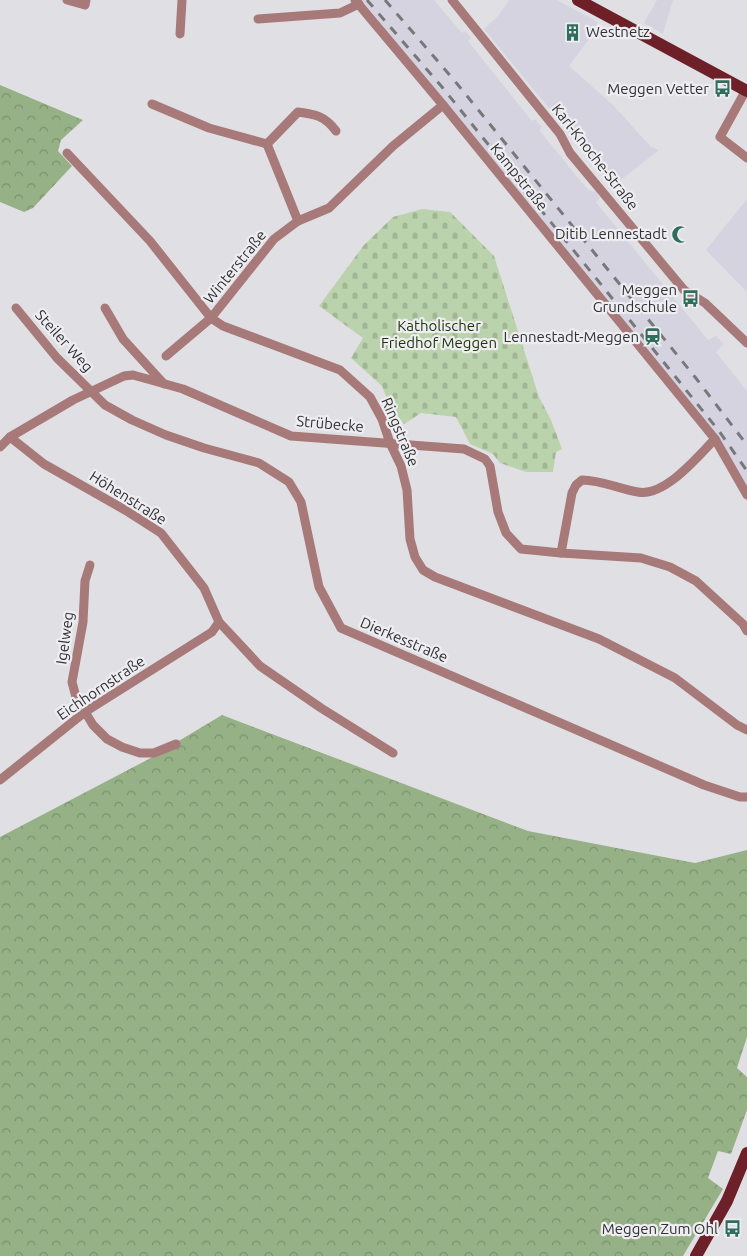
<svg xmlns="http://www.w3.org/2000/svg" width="747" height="1256" font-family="Ubuntu,sans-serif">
<defs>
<pattern id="forest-crowns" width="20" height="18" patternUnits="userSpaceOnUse" patternTransform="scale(1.25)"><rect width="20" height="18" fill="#96b186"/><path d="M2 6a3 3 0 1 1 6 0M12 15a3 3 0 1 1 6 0" fill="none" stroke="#7b916e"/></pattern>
<pattern id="cemetery-stones" width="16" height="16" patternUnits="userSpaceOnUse" patternTransform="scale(1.25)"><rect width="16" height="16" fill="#bbd3ad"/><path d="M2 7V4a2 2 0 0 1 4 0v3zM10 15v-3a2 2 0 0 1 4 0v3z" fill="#a1b695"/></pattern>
</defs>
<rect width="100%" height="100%" fill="#e0e0e4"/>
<g fill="#d4d3df">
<path d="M360,0H434L462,33L465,31L471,38L468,41L532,121L535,119L542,127L539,130L588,190L596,192L600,198L596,202L708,340L716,336L724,344L716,352L747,391V502L710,438L371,11Z"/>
<path d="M509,0H557L598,22L589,39L569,66L613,105L651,147L659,150L613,186L484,29L498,16Z"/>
<path d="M657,0H673L663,34L644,23Z"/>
<path d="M747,199V292L706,250Z"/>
</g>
<g fill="url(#forest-crowns)">
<path d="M0,85L83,120L61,140L58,151L72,166L33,208L24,212L0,202Z"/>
<path d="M222,715L528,831L695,863L747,850V1037L737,1068L747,1077V1110L731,1154L718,1151L708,1178L723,1189L683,1256H0V837L147,760Z"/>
</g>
<path fill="url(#cemetery-stones)" d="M422,209L450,212L494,256L539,397L551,420L562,449L556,452L553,472H526L500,463L493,454L470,444L456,417L421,413L404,424L390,406L382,386L351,358L363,338L319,306L364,245L393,217Z"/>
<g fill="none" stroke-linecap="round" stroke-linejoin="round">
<g stroke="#a77979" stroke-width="9">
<path d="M67,0L85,5L86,0"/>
<path d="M355,0L443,105L715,439L747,495"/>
<path d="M452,0L560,134L570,153L684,290L705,303L747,343"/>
<path d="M258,19L340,13L359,4"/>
<path d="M180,34L182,0"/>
<path d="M746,90L720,137L747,158"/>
<path d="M152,104L209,128L267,144"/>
<path d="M67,153L150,241L211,318L223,326L340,370L370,397L382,419L390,443L401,466L407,490L410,539L415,557L423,570L435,577L599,639L675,678L737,725L747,730"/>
<path d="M298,221L267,144L298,112C315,114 325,116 336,131"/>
<path d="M16,308L57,358L105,405L132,420L166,435L204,448L259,463L289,482L301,502L319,587L341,628L704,785L740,797H747"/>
<path d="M105,308L123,339L164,384"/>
<path d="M166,356L211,318L274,239L298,221L329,208L393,146L443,105"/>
<path d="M10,437L44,464L125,510L161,533L204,588L219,622L260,666L321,708L393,753"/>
<path d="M715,439C697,457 665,497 638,492C619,489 601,480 582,480L576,485L572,493L561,553L641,558L670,567L696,581L743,624L747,631"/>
<path d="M0,447L10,437L73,400L124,376L133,375L183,389L291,436L464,449L485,459L490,466L498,512L506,533L521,549L561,553"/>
<path d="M90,565L85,581L83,622L72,682L76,697L93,725L107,739L122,747L140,753H154L176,744"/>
<path d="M0,780L85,712L212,632L219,622"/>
</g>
<g stroke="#6d2027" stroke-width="12">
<path d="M578,0L747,91"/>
<path d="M696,1256L727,1201L747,1153"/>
</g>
<g stroke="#78787b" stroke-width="3" stroke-dasharray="9 9" stroke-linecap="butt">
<path d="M367,0L442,87L682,385L719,431L747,471"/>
<path d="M385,0L454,80L695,377L747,445"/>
</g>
</g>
<defs>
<symbol id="building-bare" viewBox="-9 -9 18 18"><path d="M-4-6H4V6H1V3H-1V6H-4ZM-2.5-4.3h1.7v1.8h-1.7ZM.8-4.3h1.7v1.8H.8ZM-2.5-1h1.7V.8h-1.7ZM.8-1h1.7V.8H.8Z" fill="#2f6e5b" stroke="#eeedf1" stroke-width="2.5" paint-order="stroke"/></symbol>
<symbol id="bus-bare" viewBox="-9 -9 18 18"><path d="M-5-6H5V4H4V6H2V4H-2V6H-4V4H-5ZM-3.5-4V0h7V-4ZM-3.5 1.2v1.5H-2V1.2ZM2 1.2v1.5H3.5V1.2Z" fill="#2f6e5b" stroke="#eeedf1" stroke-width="2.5" paint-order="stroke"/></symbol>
<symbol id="mosque-bare" viewBox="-9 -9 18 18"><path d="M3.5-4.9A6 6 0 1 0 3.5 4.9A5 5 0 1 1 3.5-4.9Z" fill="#2f6e5b" stroke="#eeedf1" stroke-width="2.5" paint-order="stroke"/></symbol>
<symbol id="station-bare" viewBox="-9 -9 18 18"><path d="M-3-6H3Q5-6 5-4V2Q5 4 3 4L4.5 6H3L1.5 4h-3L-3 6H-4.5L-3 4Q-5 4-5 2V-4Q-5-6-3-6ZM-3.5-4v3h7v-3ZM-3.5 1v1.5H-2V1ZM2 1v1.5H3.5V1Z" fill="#2f6e5b" stroke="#eeedf1" stroke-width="2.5" paint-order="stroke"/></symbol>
</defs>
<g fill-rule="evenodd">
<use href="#building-bare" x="560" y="20" width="25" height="25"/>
<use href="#bus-bare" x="710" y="76" width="25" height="25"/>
<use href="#mosque-bare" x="668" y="222" width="25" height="25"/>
<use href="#bus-bare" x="678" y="286" width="25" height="25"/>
<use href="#station-bare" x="640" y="324" width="25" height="25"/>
<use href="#bus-bare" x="720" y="1216" width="25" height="25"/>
</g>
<g text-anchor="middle" stroke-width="4.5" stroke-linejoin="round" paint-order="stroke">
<g font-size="15" fill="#323234" stroke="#eeedf1" text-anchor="end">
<text x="586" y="37" text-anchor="start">Westnetz</text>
<text x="709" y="94">Meggen Vetter</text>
<text x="667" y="239">Ditib Lennestadt</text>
<text x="677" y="295">Meggen<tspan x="677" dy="17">Grundschule</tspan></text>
<text x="639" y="342">Lennestadt-Meggen</text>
<text x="718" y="1234">Meggen Zum Ohl</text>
</g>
<g font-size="15" fill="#323234" stroke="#eeedf1">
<text transform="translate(595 157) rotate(52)" y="5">Karl-Knoche-Straße</text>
<text transform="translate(519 177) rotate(51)" y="5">Kampstraße</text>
<text transform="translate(235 267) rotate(-51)" y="5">Winterstraße</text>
<text transform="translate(64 341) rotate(48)" y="5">Steiler Weg</text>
<text transform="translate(330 424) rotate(5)" y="5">Strübecke</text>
<text transform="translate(400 432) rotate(67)" y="5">Ringstraße</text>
<text transform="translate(128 498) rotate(32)" y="5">Höhenstraße</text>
<text transform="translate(65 638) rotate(-82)" y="5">Igelweg</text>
<text transform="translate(404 640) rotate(23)" y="5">Dierkesstraße</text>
<text transform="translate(101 688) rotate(-34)" y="5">Eichhornstraße</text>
</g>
<g font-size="15" fill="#1b3505" stroke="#eeedf1">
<text x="439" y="331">Katholischer<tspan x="439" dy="17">Friedhof Meggen</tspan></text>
</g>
</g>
</svg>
